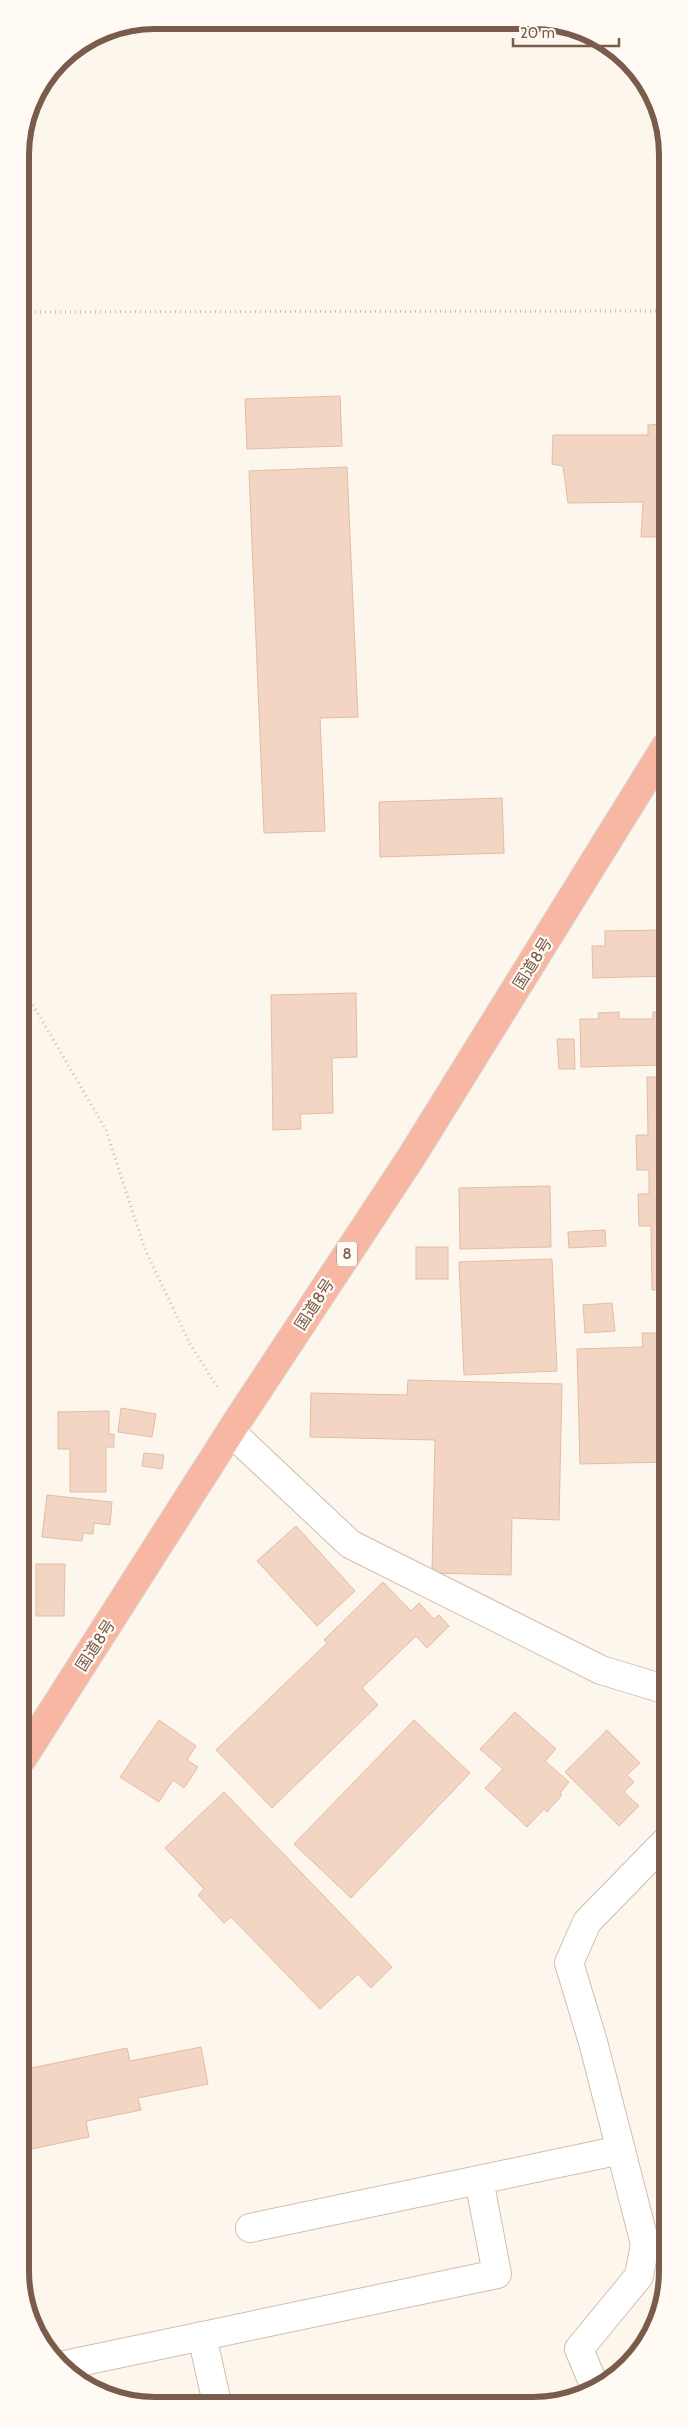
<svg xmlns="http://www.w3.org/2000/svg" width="688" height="2426" font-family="Cabin,'Noto Sans JP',sans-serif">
<rect width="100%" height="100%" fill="#fdf6ec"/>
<g fill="#f3d5c3" stroke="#e6bba3">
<path d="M340,396L342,446L247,449L245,399Z"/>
<path d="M666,424V537H641L643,502L568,503L563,466L552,464L553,435H648V425Z"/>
<path d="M347,467L358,717L320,718L325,831L264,833L249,471Z"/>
<path d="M502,798L504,853L380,857L379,802Z"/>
<path d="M666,930V976L593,978L592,946H605V931Z"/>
<path d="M356,993L357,1057L332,1058L333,1113L300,1114L301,1129L273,1130L271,995Z"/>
<path d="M619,1012V1019H653V1012H666V1065L581,1067L580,1019H599L598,1013Z"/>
<path d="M557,1039H574L575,1069H559Z"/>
<path d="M647,1077H666L667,1289L652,1290L651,1226H639L638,1194H649V1170H637L636,1135H648Z"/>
<path d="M550,1186L551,1247L460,1249L459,1188Z"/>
<path d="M605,1230L606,1246L569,1248L568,1232Z"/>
<rect x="416" y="1247" width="32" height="32"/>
<path d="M552,1259L557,1371L464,1375L459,1262Z"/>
<path d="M612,1303L615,1331L585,1333L583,1305Z"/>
<path d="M642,1333H667V1462L580,1464L577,1349L643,1347Z"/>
<path d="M408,1380L562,1384L559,1520L512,1518L511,1575L432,1573L435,1440L310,1437L311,1393L407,1395Z"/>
<path d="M121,1408L156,1414L152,1437L118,1432Z"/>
<path d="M109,1411V1434H114V1447H106V1492H70V1449H58V1412Z"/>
<path d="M144,1453L164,1455L162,1469L142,1466Z"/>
<path d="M47,1495L112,1502L110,1525L94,1523L93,1534L83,1533L82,1541L42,1537Z"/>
<path d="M296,1526L355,1591L317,1626L257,1561Z"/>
<path d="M36,1564H65L64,1616H36Z"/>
<path d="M383,1582L411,1611L419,1603L434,1619L439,1615L449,1626L427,1648L416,1636L362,1688L378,1705L272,1808L216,1750L327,1643L324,1640Z"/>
<path d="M515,1712L556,1749L545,1761L569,1782L560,1793L562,1795L547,1812L544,1809L527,1827L485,1788L503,1769L480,1749Z"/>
<path d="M159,1720L196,1746L187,1760L198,1767L184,1788L173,1780L159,1802L120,1777Z"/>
<path d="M414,1720L470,1773L351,1898L294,1844Z"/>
<path d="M607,1730L640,1763L627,1775L634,1782L624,1792L639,1806L619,1826L565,1772Z"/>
<path d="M224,1792L392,1967L371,1988L358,1974L320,2009L231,1917L224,1923L198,1895L204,1889L165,1848Z"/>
<path d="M201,2047L208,2084L138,2098L141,2110L86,2121L89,2137L22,2151V2070L127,2048L130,2061Z"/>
</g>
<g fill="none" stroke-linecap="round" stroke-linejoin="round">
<defs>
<g id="street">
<path d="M231,1432L350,1544L601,1670L667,1690"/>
<path d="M250,2228L621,2150"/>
<path d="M202,2336L217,2403"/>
<path d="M60,2366L497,2274L479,2180"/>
<path d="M596,2390L579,2349L639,2276L645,2244L593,2042L569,1963L587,1922L667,1840"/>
</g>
<path id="highway" d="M22,1759L238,1420L412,1156L666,746"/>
</defs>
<use href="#street" stroke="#d1beb0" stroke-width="30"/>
<use href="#highway" stroke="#dad1cd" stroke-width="30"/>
<g stroke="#d9b8a5" stroke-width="3" stroke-dasharray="1 4" stroke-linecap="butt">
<path d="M20,312L666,311"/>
<path d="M21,989L26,993L106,1130L144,1247L190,1344L219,1390"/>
</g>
<use href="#street" stroke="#fff" stroke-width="28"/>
<use href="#highway" stroke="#f7b7a3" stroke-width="28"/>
</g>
<g text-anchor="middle" stroke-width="4.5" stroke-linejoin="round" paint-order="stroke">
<rect fill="#fffaf3" stroke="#a28b7f" stroke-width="1" x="337" y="1241.5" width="20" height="25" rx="4"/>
<g font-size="15" font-weight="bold" fill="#7a5c4d">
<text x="347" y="1259">8</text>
</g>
<g font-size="16" fill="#7a5c4d" stroke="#fffaf3">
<text transform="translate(532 963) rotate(-58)" y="6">国道8号</text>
<text transform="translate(314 1304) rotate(-57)" y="6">国道8号</text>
<text transform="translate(95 1645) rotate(-57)" y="6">国道8号</text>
</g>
</g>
<path d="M0 0H688V2426H0ZM155 29H533A126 126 0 0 1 659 155V2271A126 126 0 0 1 533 2397H155A126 126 0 0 1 29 2271V155A126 126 0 0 1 155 29Z" fill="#fffaf3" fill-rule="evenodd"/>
<path fill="none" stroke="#7a5c4d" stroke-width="6" d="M155 29H533A126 126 0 0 1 659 155V2271A126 126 0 0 1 533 2397H155A126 126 0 0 1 29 2271V155A126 126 0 0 1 155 29Z"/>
<path d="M513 38v8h106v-8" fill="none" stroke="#7a5c4d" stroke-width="2.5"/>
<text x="520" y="38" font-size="15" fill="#7a5c4d" stroke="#fffaf3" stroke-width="4" paint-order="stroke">20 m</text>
</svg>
